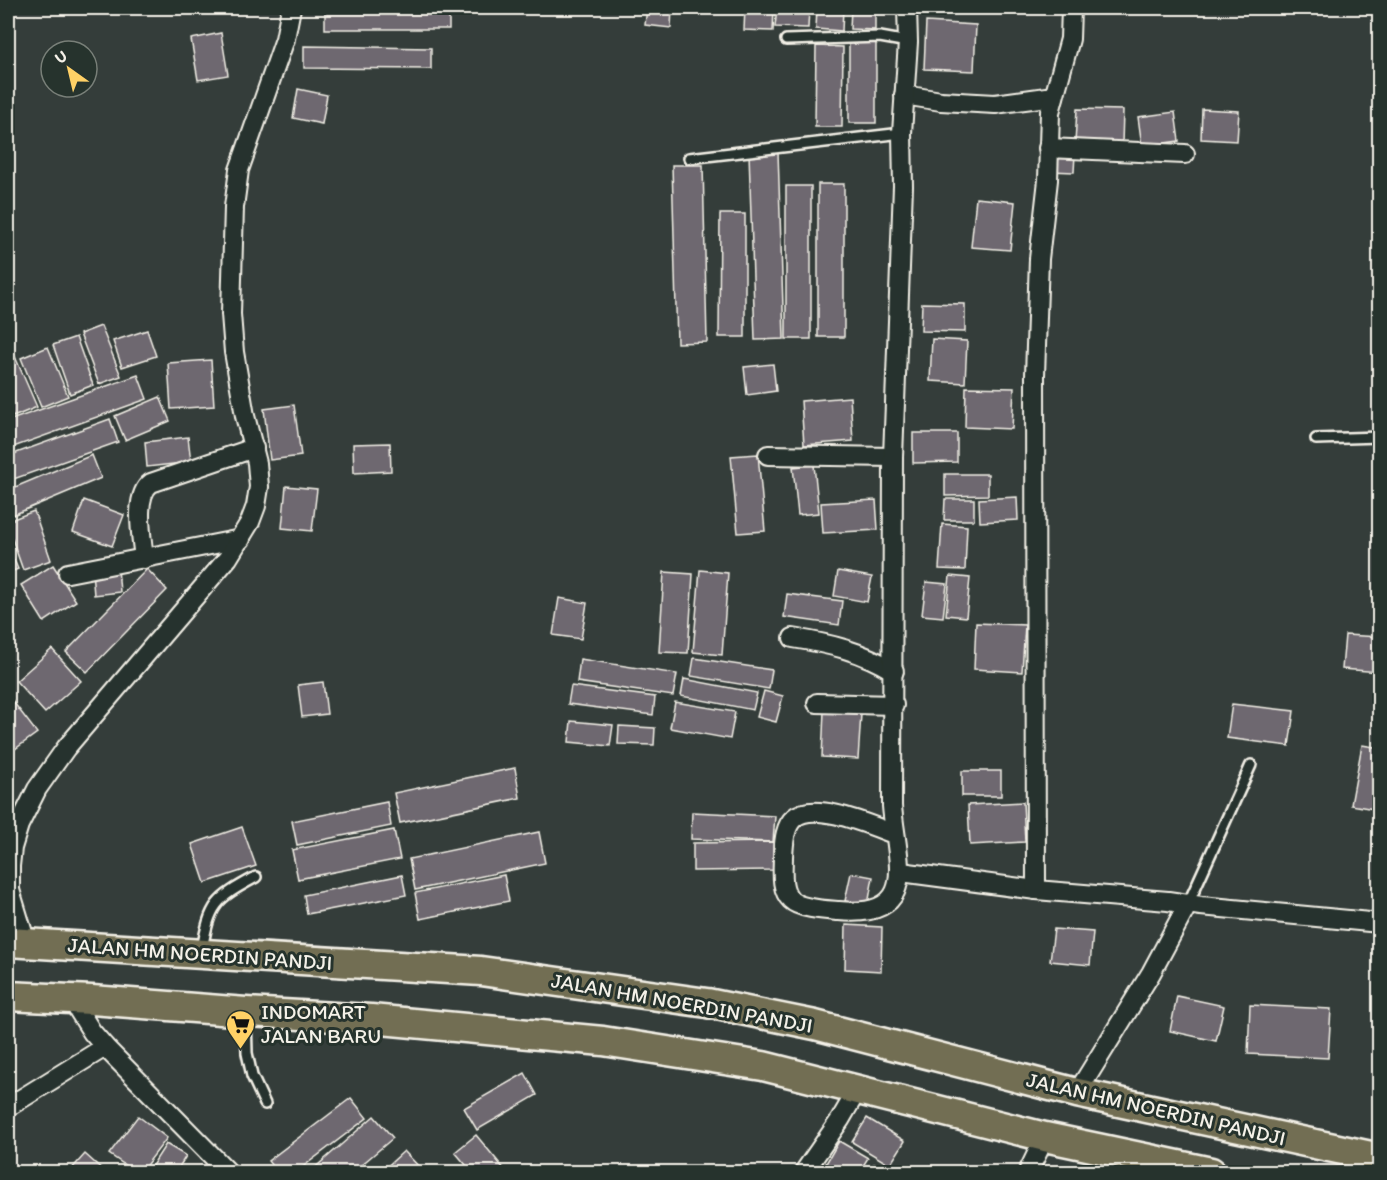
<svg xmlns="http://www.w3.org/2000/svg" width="1387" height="1180" font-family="Itim,sans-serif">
<rect width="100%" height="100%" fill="#343d3a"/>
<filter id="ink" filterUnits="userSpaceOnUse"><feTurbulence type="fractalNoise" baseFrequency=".0167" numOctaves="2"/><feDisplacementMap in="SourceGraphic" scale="12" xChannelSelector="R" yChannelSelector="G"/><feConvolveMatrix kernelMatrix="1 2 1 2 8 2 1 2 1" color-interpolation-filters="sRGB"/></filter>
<g filter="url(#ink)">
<g fill="#6e6770" stroke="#f4f1e8" stroke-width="1.5">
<rect x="325" y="8" width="124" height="21"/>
<path d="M647,8H672L671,28L645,25Z"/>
<path d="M745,8H774L773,31L744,30Z"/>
<path d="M777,8H809L808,28L775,27Z"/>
<path d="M817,8H843L842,31L816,29Z"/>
<path d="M851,8H875V30L850,29Z"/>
<path d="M926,22L976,25L974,71L924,69Z"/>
<path d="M221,33L228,75L198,80L191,39Z"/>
<rect x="849" y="43" width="27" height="80"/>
<path d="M304,46L431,48V69L304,68Z"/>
<path d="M816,46L843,47L842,127H815Z"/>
<path d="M298,89L327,95L322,124L293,118Z"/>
<path d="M1077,109L1123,110L1122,144L1075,143Z"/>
<path d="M1202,109L1239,111L1237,141L1201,139Z"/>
<path d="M1175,112L1179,141L1142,146L1138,117Z"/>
<path d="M778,152L784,339L755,340L749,153Z"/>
<path d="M1051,152L1075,154L1074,172L1050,171Z"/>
<path d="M672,165H703L707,342L677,343Z"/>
<rect x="818" y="184" width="26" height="153"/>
<rect x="786" y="186" width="25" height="153"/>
<path d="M976,198L1015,202L1010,250L971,247Z"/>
<path d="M720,214H745V337H719Z"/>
<path d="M922,303L965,304V332L921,331Z"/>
<path d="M101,326L121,376L99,384L80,334Z"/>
<path d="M147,330L156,356L122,367L113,341Z"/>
<path d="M76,337L93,385L70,394L53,345Z"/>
<path d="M932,339L967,341L965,383L930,381Z"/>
<path d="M48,347L68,396L41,407L21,358Z"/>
<path d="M13,352L37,407L13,417L8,403V354Z"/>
<path d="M211,360L214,406L171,409L168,363Z"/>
<path d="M773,364L776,391L747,395L744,367Z"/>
<path d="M138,375L147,399L8,449V421Z"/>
<path d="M966,387L1014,388L1012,429L965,427Z"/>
<path d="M160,397L170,421L125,440L115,416Z"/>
<path d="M850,397L853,441L804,445L801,401Z"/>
<path d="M294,405L301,456L270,460L264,409Z"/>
<path d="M110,419L118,442L8,481V456Z"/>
<path d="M913,433H957V462L913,463Z"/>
<path d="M188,437L191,462L147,467L145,442Z"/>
<path d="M390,443L391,471L354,473L353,444Z"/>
<path d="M758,454L765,531L738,533L731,456Z"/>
<path d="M92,455L101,478L8,517V490Z"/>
<path d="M814,465L819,513L798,515L793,467Z"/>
<path d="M945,474H988V495L945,496Z"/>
<path d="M286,486L317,489L312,531L282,528Z"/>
<path d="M1017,497L1018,520L980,522L979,499Z"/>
<path d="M945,499H974V520H944Z"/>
<path d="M84,500L124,515L112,546L73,532Z"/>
<path d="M876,500L878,530L823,533L821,503Z"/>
<path d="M34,511L51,560L23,570L8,527V521Z"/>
<path d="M942,524L967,526L965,570L939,569Z"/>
<path d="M8,546L18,569L8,573Z"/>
<path d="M53,565L76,601L44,622L21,585Z"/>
<path d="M118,568L120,592L94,595L92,571Z"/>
<path d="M147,569L167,590L87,672L66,652Z"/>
<path d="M700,570L728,573L722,655L693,652Z"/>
<path d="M838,571L872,577L867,602L834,596Z"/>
<path d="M664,572L693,574L688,653L659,652Z"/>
<path d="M950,576L970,578L966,617L946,615Z"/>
<path d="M926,582L947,584L943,617L922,615Z"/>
<path d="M787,594L842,601L839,625L784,617Z"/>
<path d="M559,598L587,603L581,639L553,635Z"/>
<path d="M976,623L1025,625L1022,672L974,669Z"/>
<path d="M1345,635L1380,637V672L1342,669Z"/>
<path d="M52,649L81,681L45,713L16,681Z"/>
<path d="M694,658L772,670L769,689L691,676Z"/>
<path d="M580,659L677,674L673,696L577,682Z"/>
<path d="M684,679L757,693L753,710L681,696Z"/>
<path d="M323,682L327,714L302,717L298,685Z"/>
<path d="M571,686L655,697L653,715L568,704Z"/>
<path d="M764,691L783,696L776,722L757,717Z"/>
<path d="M8,695L37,733L11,752L8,747Z"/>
<path d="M675,702L735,712L730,739L670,728Z"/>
<path d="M1232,704L1294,711L1289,746L1227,738Z"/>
<path d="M824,711L861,714L858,759L822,757Z"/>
<path d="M571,721L613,725L610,746L569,742Z"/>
<path d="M619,726L655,728L654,745L618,744Z"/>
<path d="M1362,745L1380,748V810L1351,805Z"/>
<path d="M515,768L520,798L400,823L394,793Z"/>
<rect x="962" y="771" width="39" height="25"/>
<path d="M387,802L391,826L297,845L292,821Z"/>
<path d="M1023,802L1025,842L970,845L968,805Z"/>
<path d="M692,812L775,816L773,842L691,839Z"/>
<path d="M242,827L256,866L205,883L192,844Z"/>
<path d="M394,830L400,859L298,879L292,850Z"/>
<path d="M539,832L545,863L415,890L409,859Z"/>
<path d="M773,842V870L693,871V843Z"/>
<path d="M851,873L873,877L868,905L845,901Z"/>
<path d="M402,875L406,895L307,914L304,895Z"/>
<path d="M504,875L509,901L420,919L415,893Z"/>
<path d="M846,925L882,927L881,971L845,969Z"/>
<path d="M1054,929L1093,932L1090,965L1050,961Z"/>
<path d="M1177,996L1224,1006L1216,1041L1170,1031Z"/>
<path d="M1250,1005L1331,1009L1328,1058L1248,1054Z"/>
<path d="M525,1073L537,1095L477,1130L464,1108Z"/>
<path d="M351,1098L367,1118L296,1172H277L268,1161Z"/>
<path d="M138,1116L167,1138L141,1172H135L109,1154Z"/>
<path d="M374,1116L393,1138L353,1172H310Z"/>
<path d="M867,1118L905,1141L890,1165L852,1142Z"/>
<path d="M476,1135L505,1170L503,1172H472L455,1152Z"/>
<path d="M839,1141L868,1158L859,1172H821Z"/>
<path d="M166,1144L186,1156L176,1172H148Z"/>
<path d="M404,1151L424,1172H381Z"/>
<path d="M85,1154L105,1172H69Z"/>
<path d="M874,1164L892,1172H870Z"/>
</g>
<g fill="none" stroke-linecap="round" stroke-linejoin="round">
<defs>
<g id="service">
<path d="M786,40L880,37L908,42"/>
<path d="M689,158L902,133"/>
<path d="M1316,439L1380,437"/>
<path d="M1188,904L1251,765"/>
<path d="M202,950C210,904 215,899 256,877"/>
<path d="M246,1014L247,1053L252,1076L265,1104"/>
</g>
<g id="minor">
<path d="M904,95L941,101L995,104L1054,96"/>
<path d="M1048,148L1185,154"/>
<path d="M768,455L893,457"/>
<path d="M144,559C142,538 133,496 151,483L254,448"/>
<path d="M68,573L241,539"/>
<path d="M793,638C831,644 861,651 894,671"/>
<path d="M817,703L894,705"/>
<path d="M894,834C872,826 814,800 794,818C784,827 784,844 783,856C783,870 780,889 791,900C800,909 827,910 839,911C922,919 896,859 892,806L893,457L903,186L902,133L908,42L907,8"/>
<path d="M901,872L1036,890L1168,901L1201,906L1380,923"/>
<path d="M1036,890L1035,375L1039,259L1048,180L1050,112L1070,39L1071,8"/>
<path d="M26,943L10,890V866L12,848L19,825L37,789L66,748L228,558L250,522L256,506L259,487L257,463L245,416L234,352L231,314L234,207L239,170L285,39L291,8"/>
<path d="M72,1000L92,1032L105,1047L228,1172"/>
<path d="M1077,1093L1151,973L1188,904"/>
<path d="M8,1107L105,1047"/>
<path d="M804,1172L840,1120L858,1089"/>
<path d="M1028,1172L1045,1137"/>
</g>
<g id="primary">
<path d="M8,942L481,971L707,1003L815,1025L1077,1093L1380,1158"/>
<path d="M8,996L92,1000L246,1012L371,1019L603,1041L763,1066L1045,1137L1211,1172"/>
</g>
</defs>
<use href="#service" stroke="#f4f1e8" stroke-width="14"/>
<use href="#minor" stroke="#f4f1e8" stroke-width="22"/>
<use href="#primary" stroke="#f4f1e8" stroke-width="33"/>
<use href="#service" stroke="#26332d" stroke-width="9"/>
<use href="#minor" stroke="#26332d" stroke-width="18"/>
<use href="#primary" stroke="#726e52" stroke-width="28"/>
</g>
</g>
<defs>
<symbol id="supermarket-pin" viewBox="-11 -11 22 30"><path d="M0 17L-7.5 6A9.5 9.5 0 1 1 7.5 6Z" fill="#ffd166" stroke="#26332d"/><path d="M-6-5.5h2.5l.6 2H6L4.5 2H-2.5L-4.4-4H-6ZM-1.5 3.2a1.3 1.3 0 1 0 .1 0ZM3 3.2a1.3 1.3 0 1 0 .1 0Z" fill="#111"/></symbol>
</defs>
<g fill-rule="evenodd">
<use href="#supermarket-pin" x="224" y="1008" width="33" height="45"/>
</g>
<g text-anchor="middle" stroke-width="6" stroke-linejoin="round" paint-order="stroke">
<g font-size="21" fill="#f4f1e8" stroke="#26332d">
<text transform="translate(200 954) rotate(4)" y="7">JALAN HM NOERDIN PANDJI</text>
<text transform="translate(682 1003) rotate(10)" y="7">JALAN HM NOERDIN PANDJI</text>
<text transform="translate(1156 1109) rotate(13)" y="7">JALAN HM NOERDIN PANDJI</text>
</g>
<g font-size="21" fill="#f4f1e8" stroke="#26332d" text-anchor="start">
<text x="261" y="1019">INDOMART<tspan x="261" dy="24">JALAN BARU</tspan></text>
</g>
</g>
<rect width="1387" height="1180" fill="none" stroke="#26332d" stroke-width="30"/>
<rect x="15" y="15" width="1357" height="1150" fill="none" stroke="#f4f1e8" stroke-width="2" filter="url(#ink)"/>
<g transform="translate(69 69) rotate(326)"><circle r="28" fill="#26332d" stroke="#787f78" stroke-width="1.5"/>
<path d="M0-4.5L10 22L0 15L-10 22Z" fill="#ffd166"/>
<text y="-9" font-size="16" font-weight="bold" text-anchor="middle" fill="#f4f1e8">U</text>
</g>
</svg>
